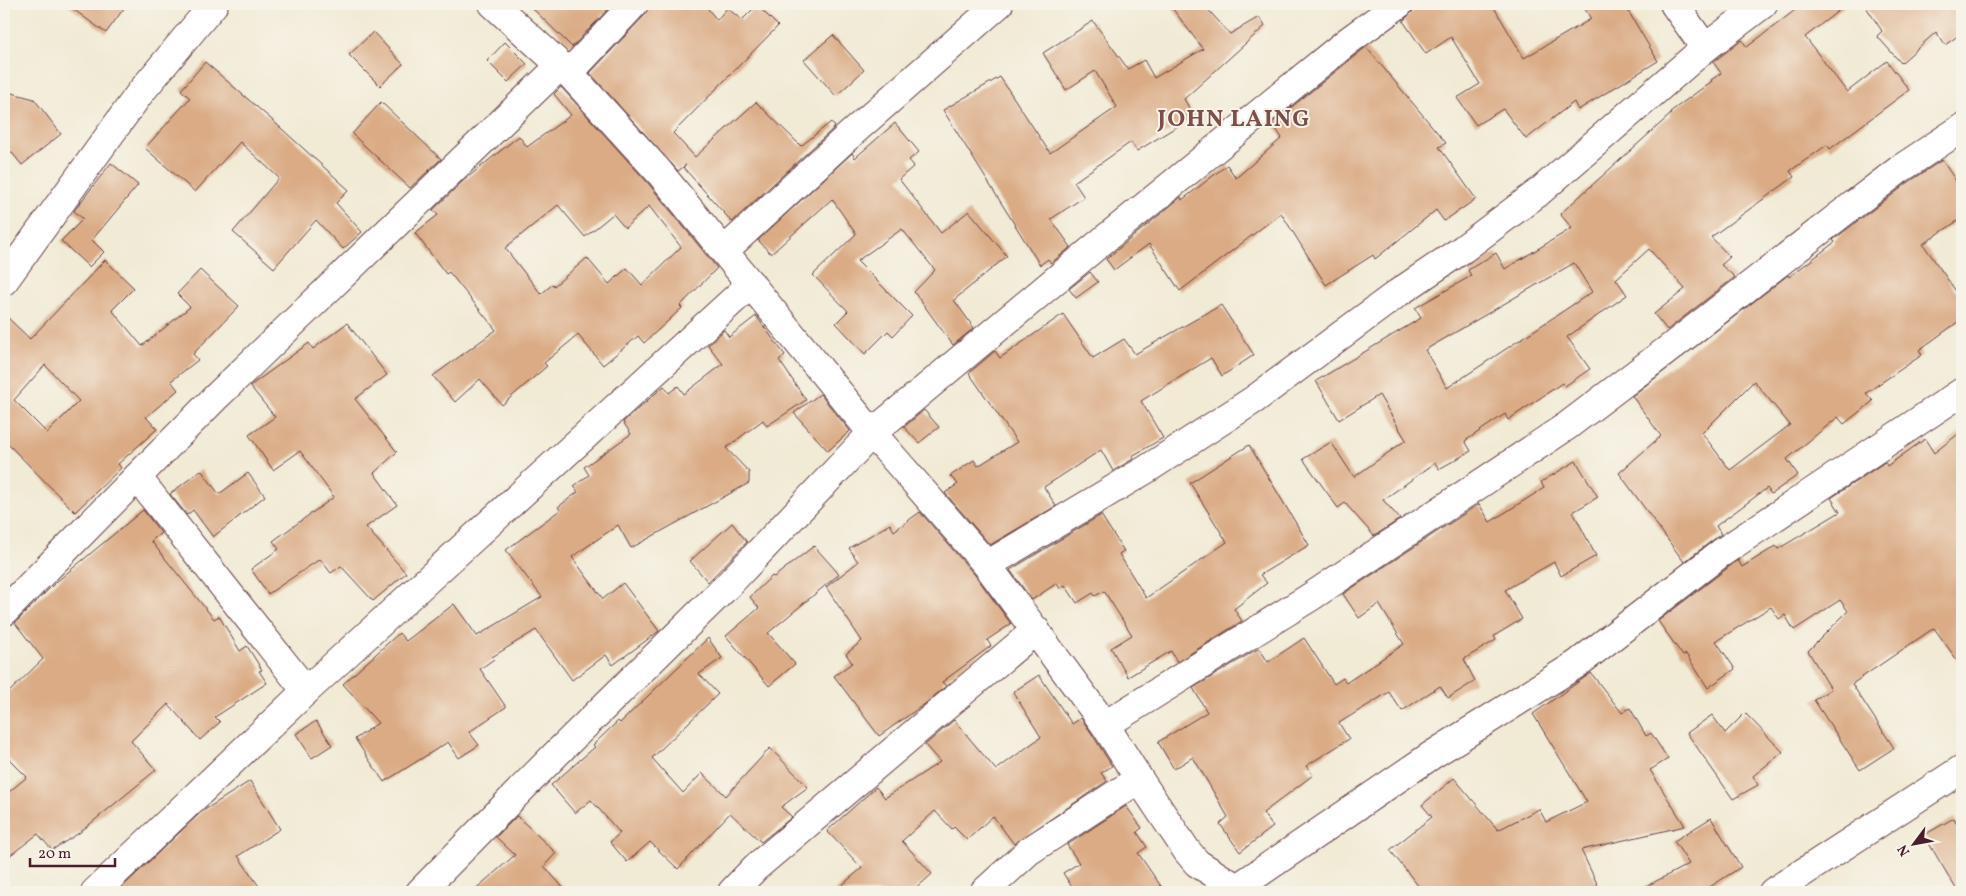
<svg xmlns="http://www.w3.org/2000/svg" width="1966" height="896" font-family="Vollkorn,serif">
<rect width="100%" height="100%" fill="#f7f3e8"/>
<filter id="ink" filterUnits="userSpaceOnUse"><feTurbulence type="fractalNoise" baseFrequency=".02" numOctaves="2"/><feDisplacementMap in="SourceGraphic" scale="10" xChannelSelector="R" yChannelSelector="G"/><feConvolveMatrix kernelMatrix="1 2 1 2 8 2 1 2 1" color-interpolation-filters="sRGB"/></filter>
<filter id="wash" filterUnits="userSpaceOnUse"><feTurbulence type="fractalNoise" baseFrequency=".0096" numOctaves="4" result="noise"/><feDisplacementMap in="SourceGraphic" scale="20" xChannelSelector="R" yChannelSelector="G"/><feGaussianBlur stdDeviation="1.12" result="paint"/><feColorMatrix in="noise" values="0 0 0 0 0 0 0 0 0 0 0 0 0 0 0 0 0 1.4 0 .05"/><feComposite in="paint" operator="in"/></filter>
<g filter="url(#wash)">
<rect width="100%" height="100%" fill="#f1ead5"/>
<g id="blocks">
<g fill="#daab85" fill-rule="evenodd">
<path d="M66,4H127L106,33Z"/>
<path d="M528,4H613L572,47Z"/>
<path d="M649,4H704L717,20L727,8L742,20L757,5L778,26L673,133L695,157L756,102L801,146L831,122L835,127L732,222L683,167L686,165L678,171L590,73L645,15Z"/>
<path d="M1169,4H1203L1230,34L1259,17L1265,26L1184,99L1194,116L1137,151L1131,142L1074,182L1084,197L1051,219L1071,247L1051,263L1048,259L1040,265L943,110L1000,77L1050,153L1117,107L1095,71L1066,90L1043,53L1093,21L1128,69L1144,60L1154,78L1203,49Z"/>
<path d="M1416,4H1492L1524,58L1591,19L1582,4H1624L1658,61L1578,110L1574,102L1526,139L1503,109L1476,125L1457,98L1480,84L1451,37L1426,54L1403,21L1413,11Z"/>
<path d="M1803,4H1847L1805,37L1847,92L1887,61L1909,90L1830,149L1827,145L1790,171L1794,177L1711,237L1730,257L1721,265L1735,277L1667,330L1654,314L1685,289L1649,249L1616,279L1627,295L1567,337L1590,369L1565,386L1562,383L1508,420L1505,414L1465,441L1471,451L1439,469L1435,463L1383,500L1400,519L1374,536L1345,503L1338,508L1303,459L1331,442L1354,477L1406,440L1379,395L1339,420L1316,381L1421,318L1415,308L1471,276L1468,270L1496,253L1505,269L1572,228L1560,214L1671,114L1670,112L1712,81L1711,80L1721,73L1713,62L1742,40L1747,47ZM1574,263L1592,292L1447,388L1425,350Z"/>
<path d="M1864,4H1952L1962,19V33L1945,45L1936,32L1901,63L1877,36L1882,31Z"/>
<path d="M373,32L403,64L380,86L349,55Z"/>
<path d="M833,35L864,70L836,96L804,60Z"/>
<path d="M505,42L527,64L508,82L487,61Z"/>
<path d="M1366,47L1446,143L1439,147L1476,199L1444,221L1436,210L1375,259L1373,255L1326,285L1281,213L1180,291L1149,244L1114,270L1106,259L1181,197L1182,200L1227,165L1236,178L1282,138L1272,123Z"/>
<path d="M205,62L272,120L349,190L336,203L362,232L343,249L316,220L274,268L233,232L279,178L240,142L195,192L145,148L190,98L181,90Z"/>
<path d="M561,87L648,183L717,268L680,306L682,308L644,343L638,336L603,365L578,335L544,363L547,366L502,405L480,379L455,402L433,376L496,330L449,272L446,274L415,233L438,215L433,210L463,181L519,136L527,147L571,115L554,94ZM558,205L585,237L613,214L625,228L649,206L681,247L642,285L627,268L609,284L587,258L554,286L553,284L541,294L505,248Z"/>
<path d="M12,93L34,99L61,134L22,165L4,143V100Z"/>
<path d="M381,102L441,159L410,188L352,134Z"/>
<path d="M895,123L919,152L909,160L914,166L899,179L941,233L969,211L1007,256L954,300L974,328L953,345L914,292L935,270L902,229L857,261L912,316L893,336L888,331L865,354L836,323L848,311L813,275L856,234L832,199L771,254L758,240L852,153L855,158Z"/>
<path d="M1942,160L1962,190V218L1923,244L1962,300V319L1919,350L1922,355L1866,393L1873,401L1844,424L1838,417L1787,459L1798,475L1771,494L1767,488L1716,526L1721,534L1684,562L1619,473L1661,436L1632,396L1788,275L1789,277L1835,242L1833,240L1909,182ZM1754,381L1790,425L1730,470L1702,433Z"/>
<path d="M111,163L138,185L92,240L104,252L89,267L61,241L83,219L74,211Z"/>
<path d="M105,260L134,288L112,310L142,346L190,307L177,294L200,270L239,306L193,354L198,360L171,381L178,390L146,417L157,429L118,464L121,468L75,512L4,440V314L30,339ZM45,365L79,401L47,433L14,400Z"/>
<path d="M1090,272L1098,282L1076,298L1069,289Z"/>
<path d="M1221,305L1254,355L1222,376L1211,358L1141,401L1163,438L1132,456L1133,459L1113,471L1101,450L1044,487L1056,506L990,545L945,493L958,484L950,476L974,460L978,466L1017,442L969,373L995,351L1000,358L1063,314L1093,358L1124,339L1135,354Z"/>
<path d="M756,316L785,355L779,360L806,400L767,426L763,420L726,448L749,472V483L631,548L618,525L572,557L603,599L623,583L659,631L613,665L606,655L572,680L536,630L492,657L494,659L480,669L506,707L469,732L479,745L459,758L448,742L384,782L355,739L378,723L343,684L399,633L406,641L454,604L477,636L542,597L506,550L560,510L558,507L578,492L574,486L589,475L584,467L631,434L623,422L664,386L669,393L678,386L684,394L723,364L708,345L724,330L729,337Z"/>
<path d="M347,323L387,375L355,399L397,452L374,473L397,505L366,527L406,573L373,601L341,566L331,573L320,559L268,594L251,569L279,549L273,541L334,497L300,451L273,470L249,435L275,417L250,386L309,343L313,349Z"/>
<path d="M820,394L850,431L828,451L794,413Z"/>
<path d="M924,410L939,427L919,443L904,427Z"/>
<path d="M1962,431V667L1934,628L1852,684L1894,748L1860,770L1814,700L1831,689L1808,651L1848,611L1840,600L1794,630L1785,615L1779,619L1771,607L1716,641L1735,669L1708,688L1686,654L1683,656L1658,621L1738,560L1742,567L1776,546L1778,549L1840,512L1831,498L1885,462L1887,466L1925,439L1934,453Z"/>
<path d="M1249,445L1309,545L1260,575L1267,583L1234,609L1242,621L1177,662L1171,651L1128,677L1111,648L1132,635L1104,591L1095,596L1093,593L1077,603L1065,585L1060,589L1057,583L1032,600L1010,570L1101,515L1124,551L1119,554L1146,598L1227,542L1190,483Z"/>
<path d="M1576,461L1598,497L1573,512L1596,556L1561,576L1554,562L1505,590L1522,619L1494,636L1496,640L1464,659L1475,681L1448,698L1440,686L1402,711L1389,692L1339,723L1349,739L1306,766L1313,775L1263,813L1273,827L1240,852L1220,824L1228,817L1193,757L1174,769L1158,742L1207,712L1193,688L1259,648L1268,662L1304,638L1334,684L1343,678L1346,683L1404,644L1379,604L1359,618L1343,594L1479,504L1490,522L1544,488L1541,482Z"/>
<path d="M201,470L219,494L248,473L265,496L213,537L193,510L187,515L170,494Z"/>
<path d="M143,510L161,533L151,541L214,619L219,616L240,651L247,646L262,670L259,671L267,683L215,717L220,722L200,740L168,704L131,741L156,770L79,833L52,850L38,834L4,860V796L27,777L4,754V697L43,659L15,623L55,583Z"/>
<path d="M920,512L975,575L1011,624L987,640L991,646L942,682L946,686L926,703L879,736L834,676L852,663L846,654L862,641L826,587L858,562L849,548L890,524L894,531Z"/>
<path d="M732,523L747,542L708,582L690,561Z"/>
<path d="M814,546L839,574L768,633L795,664L769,686L726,636L759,608L750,597L772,576L774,577Z"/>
<path d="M708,638L722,658L699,674L718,694L652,758L683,793L702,773L726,796L770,748L808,787L781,807L792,817L761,842L730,813L678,869L650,842L627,862L610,842L620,833L591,800L575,813L551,785L595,747L593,745L618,721L620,723Z"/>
<path d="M1591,673L1622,713L1630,708L1646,736L1651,733L1668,759L1650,770L1685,826L1581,850L1601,892H1423L1390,850L1432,817L1422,805L1454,778L1498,830L1539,809L1546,822L1587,802L1533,714Z"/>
<path d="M1039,675L1072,724L1081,718L1092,734L1112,766L1101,773L1107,781L1014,844L993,816L967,840L954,827L952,829L935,811L902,841L932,874L912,892H834L862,868L827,831L876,787L885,798L940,762L925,745L954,720L996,770L1041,737L1013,692Z"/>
<path d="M1745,713L1783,752L1753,776L1758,785L1733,799L1687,733L1712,715L1725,733Z"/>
<path d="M316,721L332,745L312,758L296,734Z"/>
<path d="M250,781L280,829L238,856L263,892H117L200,813Z"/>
<path d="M1126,806L1142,828L1137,832L1147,847L1138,853L1165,892H1075L1063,873L1079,863L1067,845Z"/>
<path d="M517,816L556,853L544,866L567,892H472L515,855L496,837Z"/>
<path d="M1711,818L1741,867L1702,892H1635L1689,864L1674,841Z"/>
<path d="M1954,818L1962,833V892H1958L1924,835Z"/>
</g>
</g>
</g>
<g filter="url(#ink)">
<use href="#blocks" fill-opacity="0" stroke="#633d44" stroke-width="1"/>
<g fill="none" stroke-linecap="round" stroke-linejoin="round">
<defs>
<g id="minor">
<path d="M493,4L569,73L660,173L872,433L987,565L1105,725L1139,779L1187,851L1197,863L1237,888L1240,892"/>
<path d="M1674,4L1705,48"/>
<path d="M569,73L634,4"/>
<path d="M724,251L844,140L999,4"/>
<path d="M4,281L140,93L214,4"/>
<path d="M137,477L306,691"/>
<path d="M987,565L1147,469L1255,399L1398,293L1463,249L1539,192L1705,48L1763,4"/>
<path d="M4,612L215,398L560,66"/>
<path d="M1105,725L1312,596L1567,426L1666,351L1840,215L1900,169L1962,128"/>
<path d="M1237,888L1432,755L1577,664L1721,553L1962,392"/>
<path d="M95,892L306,691L751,284"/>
<path d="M420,892L557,753L726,587L872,433L1106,238L1348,41L1399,4"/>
<path d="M732,892L755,868L1036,630"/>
<path d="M984,892L1029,851L1139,779"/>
<path d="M1773,892L1962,769"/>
</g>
</defs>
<use href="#minor" stroke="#633d44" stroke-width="30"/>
<use href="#minor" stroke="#fff" stroke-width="28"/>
</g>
</g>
<g text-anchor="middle" stroke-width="4" stroke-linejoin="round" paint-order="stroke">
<g font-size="24" font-weight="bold" letter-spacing="1" fill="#7c504a" stroke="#f7f3e8">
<text x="1234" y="126">JOHN LAING</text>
</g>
</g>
<rect width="1966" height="896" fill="none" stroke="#f7f3e8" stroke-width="20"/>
<g transform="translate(1914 844) rotate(238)" stroke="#f7f3e8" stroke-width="4" paint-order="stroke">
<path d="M0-4L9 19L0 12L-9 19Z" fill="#4a1f2b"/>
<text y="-8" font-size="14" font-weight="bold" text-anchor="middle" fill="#4a1f2b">N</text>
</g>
<path d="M30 858v8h85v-8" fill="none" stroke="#4a1f2b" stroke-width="2.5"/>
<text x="38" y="858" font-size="15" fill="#4a1f2b" stroke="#f7f3e8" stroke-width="4" paint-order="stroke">20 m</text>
</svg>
